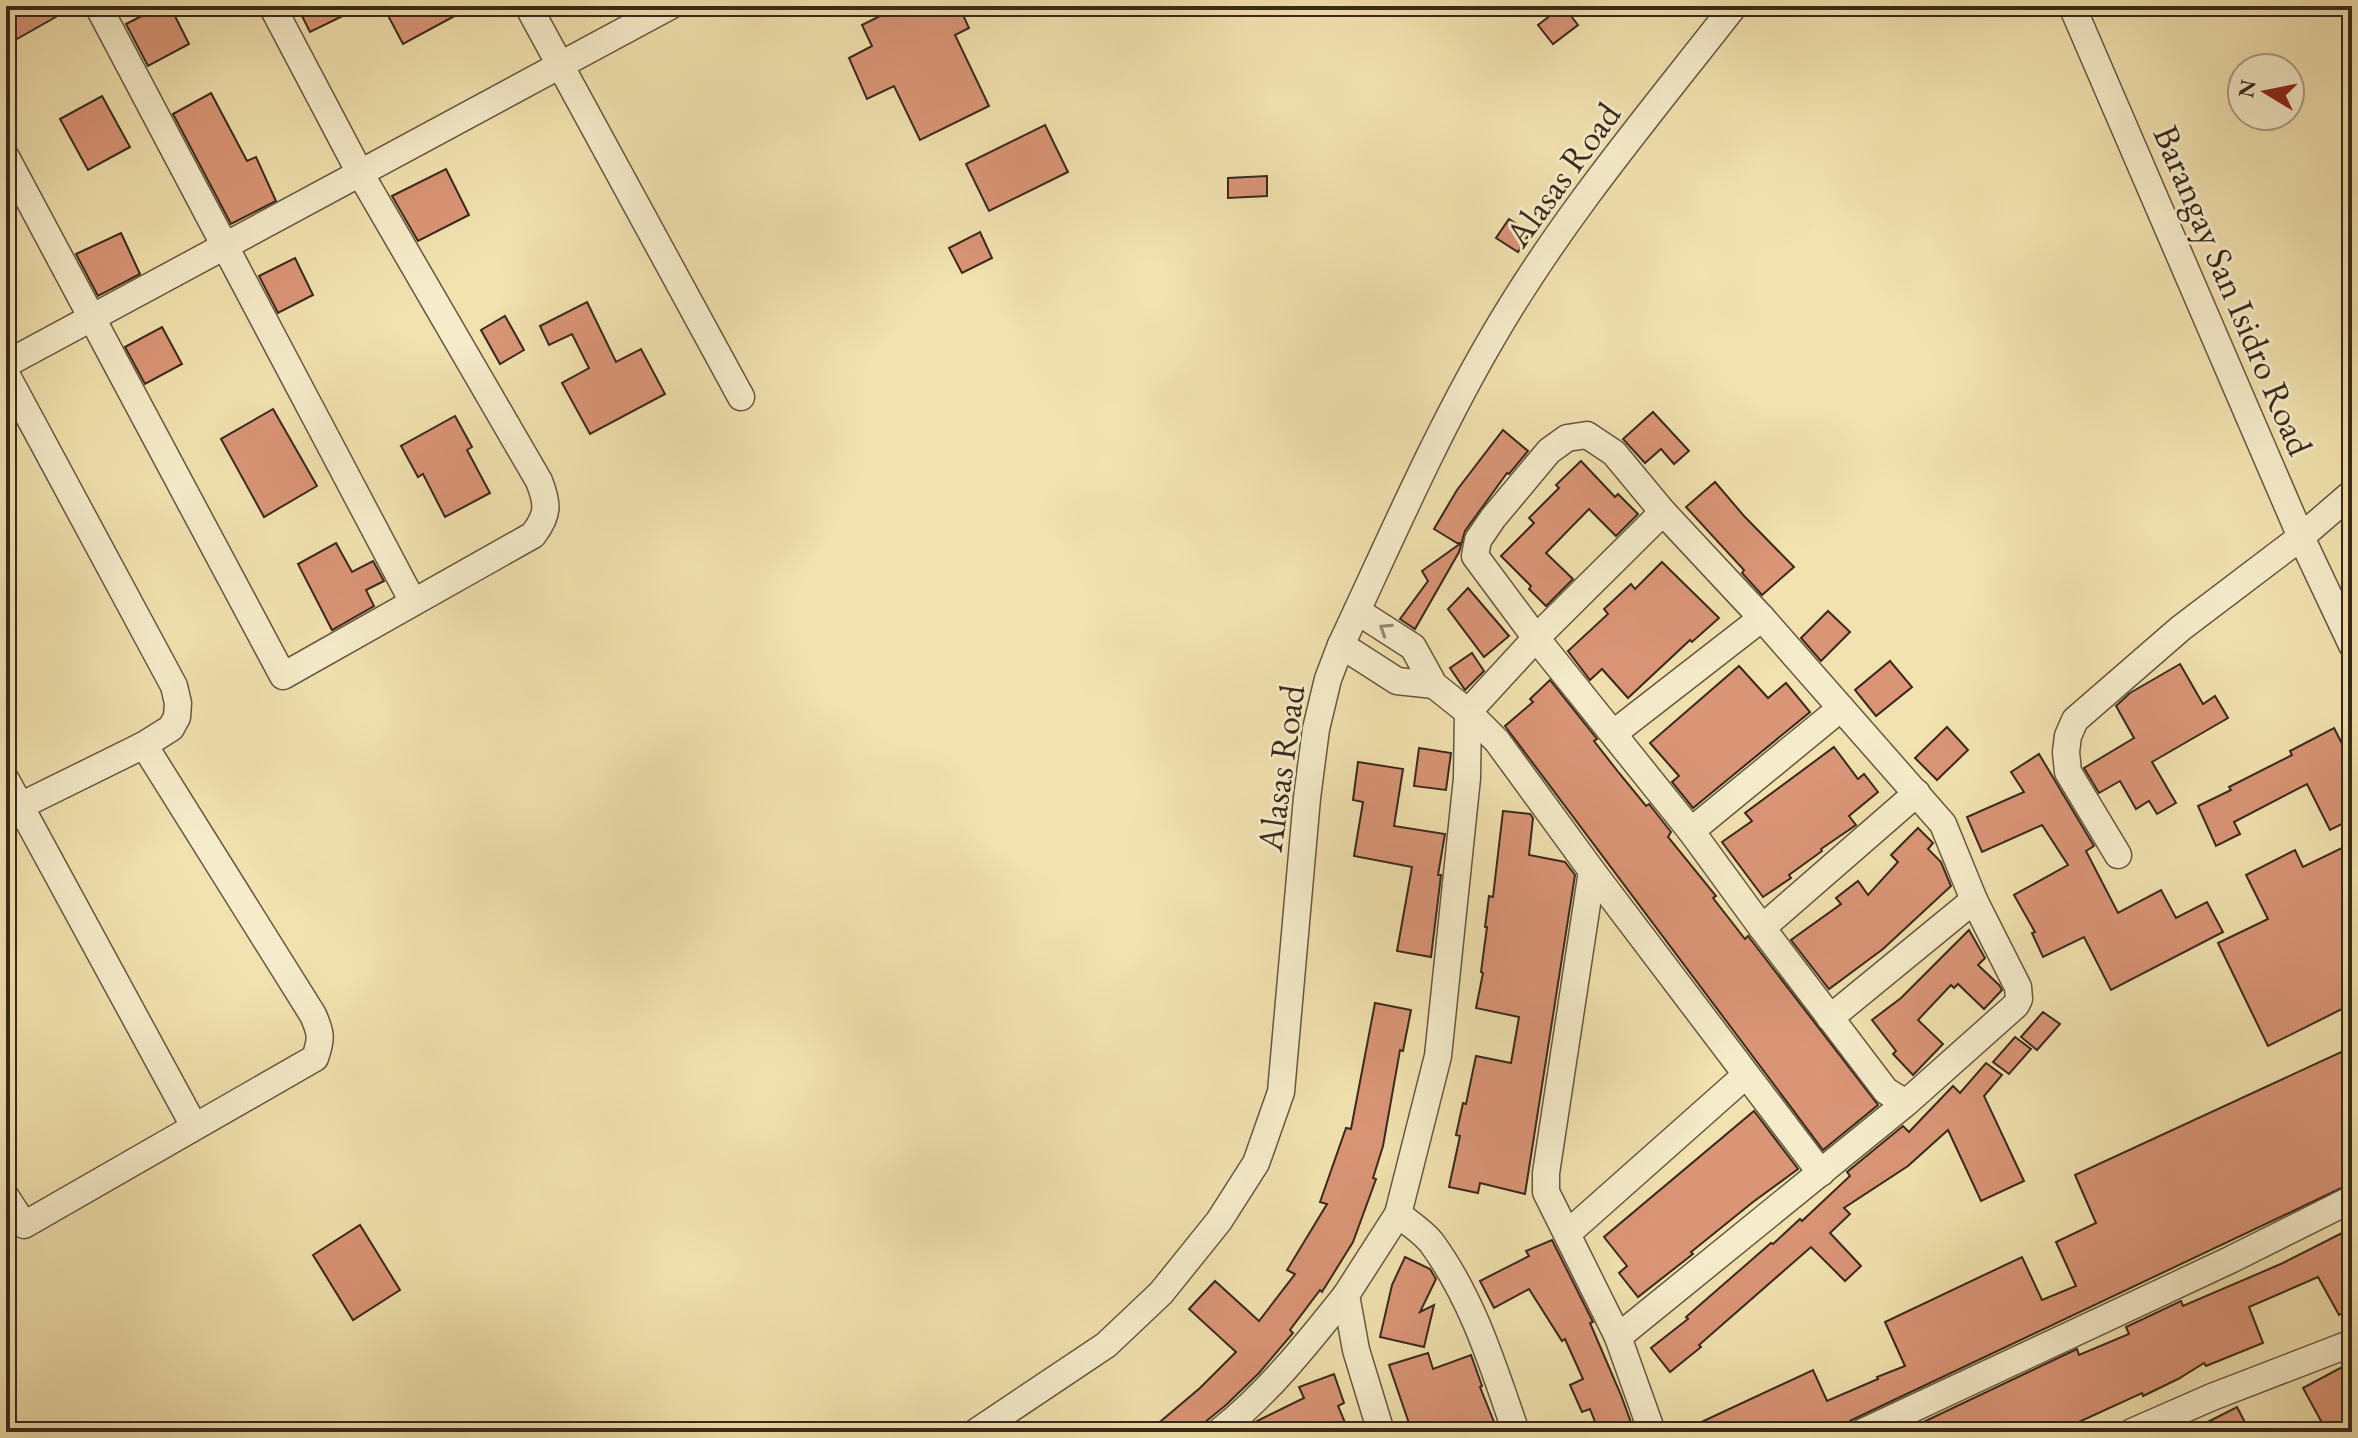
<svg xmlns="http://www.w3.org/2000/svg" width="2358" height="1438" font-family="'EB Garamond',serif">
<rect width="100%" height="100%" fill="#f1e2af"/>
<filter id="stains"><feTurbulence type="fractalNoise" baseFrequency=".0025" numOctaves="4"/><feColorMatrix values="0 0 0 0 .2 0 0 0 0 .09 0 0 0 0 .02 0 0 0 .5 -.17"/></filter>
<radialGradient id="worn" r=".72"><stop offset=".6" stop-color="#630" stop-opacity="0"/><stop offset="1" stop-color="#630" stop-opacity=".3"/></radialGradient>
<g fill="#da9577" stroke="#39291b" stroke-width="2">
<path d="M6,6H75L17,39L6,20Z"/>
<path d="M161,6H170L189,44L148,66L126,24Z"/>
<path d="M297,6H363L310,32Z"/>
<path d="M383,6H473L403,44Z"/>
<path d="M900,6H920L925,16L946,6H959L969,28L955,35L989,106L920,140L894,86L867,99L849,58L872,46L862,25Z"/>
<path d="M1563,6L1578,25L1553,44L1538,25Z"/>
<path d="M211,93L247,161L256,157L276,201L231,224L173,114Z"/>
<path d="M102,96L130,147L88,170L60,119Z"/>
<path d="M1045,125L1068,172L989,211L966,164Z"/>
<path d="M446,169L469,215L418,241L392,196Z"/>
<path d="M1267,176V196L1228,198V178Z"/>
<path d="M1509,219L1530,233L1518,252L1496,238Z"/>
<path d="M980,232L992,258L962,273L949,248Z"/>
<path d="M121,233L140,274L98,296L76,254Z"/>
<path d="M295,258L313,295L278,313L259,276Z"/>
<path d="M587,302L616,362L641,349L665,394L590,434L562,383L589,368L572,334L549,345L540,326Z"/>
<path d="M505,316L524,350L500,364L481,330Z"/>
<path d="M162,327L182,364L145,384L125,347Z"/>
<path d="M273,409L317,486L264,517L221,439Z"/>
<path d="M1653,412L1689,451L1674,464L1661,449L1645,463L1623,439Z"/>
<path d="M455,416L472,447L467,450L490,493L445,517L423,474L418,477L401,446Z"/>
<path d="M1503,430L1528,451L1509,474L1507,473L1465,531L1459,552L1415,629L1400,619L1428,581L1422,571L1461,543H1457L1434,529L1457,490Z"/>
<path d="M1581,461L1615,497L1618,494L1638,514L1616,536L1589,509L1546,553L1573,579L1546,606L1529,589L1531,586L1501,556L1534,523L1529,518L1559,488L1556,485Z"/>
<path d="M1715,482L1744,516L1794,567L1762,595L1742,573L1744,570L1686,507Z"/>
<path d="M336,543L352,572L373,561L384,581L366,590L374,606L332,630L298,564Z"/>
<path d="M1662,562L1719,618L1692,642L1690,640L1628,698L1602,669L1590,680L1568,651L1608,614L1604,609L1631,584L1635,589Z"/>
<path d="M1468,588L1509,636L1484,657L1448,609Z"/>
<path d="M1828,611L1850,632L1821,661L1801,638Z"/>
<path d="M1472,653L1484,671L1465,690L1450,668Z"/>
<path d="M1890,661L1912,687L1876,716L1855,690Z"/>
<path d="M2180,664L2203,704L2215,696L2228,718L2152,762L2176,803L2157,814L2149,801L2136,809L2120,781L2099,793L2084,768L2134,738L2116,706L2130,693Z"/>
<path d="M1739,666L1768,698L1786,683L1810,712L1693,808L1672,782L1679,776L1650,743Z"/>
<path d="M1550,680L1597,739L1594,741L1619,773L1646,806L1649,804L1671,832L1668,837L1716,896L1713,898L1745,939L1748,936L1878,1105L1823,1150L1505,726L1533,702L1530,699Z"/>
<path d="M1947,727L1968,750L1937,780L1915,758Z"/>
<path d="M2334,728L2352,763V819L2330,830L2307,784L2234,822L2240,834L2216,846L2198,806L2231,790L2229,787L2292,755L2290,751Z"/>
<path d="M1834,747L1858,779L1864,774L1878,792L1849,816L1856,825L1821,849L1822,851L1789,875L1791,878L1763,897L1722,842L1752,821L1745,813Z"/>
<path d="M1419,748L1451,753L1446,790L1414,786Z"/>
<path d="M2039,754L2094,846L2086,851L2118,913L2161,890L2176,918L2207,902L2223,932L2111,990L2084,937L2043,957L2032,933L2035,932L2014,895L2068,865L2042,825L1982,852L1967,817L2024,792L2011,772Z"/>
<path d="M1358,762L1403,769L1394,826L1445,834L1438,875H1441L1431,957L1397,951L1412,867L1354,856L1363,802L1353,800Z"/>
<path d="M1503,811L1530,814L1533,818L1529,855L1565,862L1575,875L1525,1194L1480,1183L1478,1193L1449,1187L1460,1136L1456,1135L1463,1103L1466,1104L1476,1056L1511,1063L1519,1017L1476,1008L1483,973L1481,972L1487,927H1485L1489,896L1493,897Z"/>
<path d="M1918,828L1933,843L1928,849L1941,862L1951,886L1883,949L1829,989L1791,940L1841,904L1836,898L1858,881L1868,895L1898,862L1891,855Z"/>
<path d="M2352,843V1004L2268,1046L2218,943L2268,919L2246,875L2295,850L2303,867Z"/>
<path d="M1969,930L1985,958L1978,965L1999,985L2002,990L1984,1009L1958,984L1954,988L1951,985L1918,1020L1943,1044L1913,1075L1893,1054L1896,1051L1872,1020L1901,998Z"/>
<path d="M1375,1003L1411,1010L1403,1051L1400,1050L1383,1146L1373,1178L1376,1179L1353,1242L1322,1292L1320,1290L1290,1330L1293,1333L1259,1373L1226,1405L1193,1432H1148L1200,1388L1236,1352L1189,1309L1215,1281L1259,1321L1295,1274L1287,1270L1327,1204L1320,1202L1346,1128L1351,1129Z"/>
<path d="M2043,1012L2060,1024L2037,1050L2021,1037Z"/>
<path d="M2015,1037L2031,1049L2009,1074L1993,1062Z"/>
<path d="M2352,1047V1183L1856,1418L1850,1421L1849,1424L1831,1432H1680L1813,1370L1827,1401L1878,1379L1877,1377L1905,1366L1885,1322L2022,1257L2042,1300L2076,1286L2056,1242L2096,1223L2075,1175Z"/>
<path d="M1986,1063L2002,1075L1984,1096L2024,1181L1981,1201L1948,1130L1908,1166L1844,1208L1850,1214L1830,1233L1861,1266L1845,1281L1811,1247L1699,1345L1701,1347L1670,1372L1651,1348L1688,1319L1686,1317L1771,1243L1773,1244L1800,1219L1802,1221L1850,1176L1847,1172L1903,1126L1909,1132L1953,1086L1960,1093Z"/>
<path d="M1754,1111L1798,1169L1753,1202L1691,1252L1693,1254L1638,1297L1619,1273L1627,1266L1604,1237Z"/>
<path d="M360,1225L400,1290L353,1320L313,1255Z"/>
<path d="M2352,1228V1259L2343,1263L2352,1279V1308L2339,1315L2318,1277L2249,1307L2263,1343L2206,1366L2204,1363L2178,1379L2143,1396L2142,1393L2057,1432H1920L1917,1425L2077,1349L2079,1355L2129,1334L2126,1327L2181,1301L2183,1306L2283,1263Z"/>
<path d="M1552,1240L1593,1322L1590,1323L1621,1395L1633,1428L1623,1432H1599L1590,1409L1582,1412L1570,1385L1583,1379L1565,1339L1562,1341L1529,1289L1494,1308L1480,1281L1529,1256L1526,1251Z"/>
<path d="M1405,1257L1430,1269L1436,1279L1420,1312L1434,1305L1424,1347L1380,1337L1392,1285Z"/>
<path d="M1428,1353L1433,1369L1471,1355L1482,1386L1480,1387L1498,1432H1412L1389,1365Z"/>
<path d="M2342,1367L2352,1385V1424L2337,1432H2327L2303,1388Z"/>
<path d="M1334,1374L1344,1403L1338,1406L1349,1432H1244L1255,1422L1304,1398L1299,1387Z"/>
<path d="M2237,1407L2250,1432H2188Z"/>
</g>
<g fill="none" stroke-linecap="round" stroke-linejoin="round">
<defs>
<g id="minor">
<path d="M98,6L413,602"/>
<path d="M528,6L741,397"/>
<path d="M2072,6L2301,537L2352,645"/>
<path d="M6,157L283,676L533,535C549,514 548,504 539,481L360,173L272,6"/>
<path d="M6,364L670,6"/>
<path d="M6,374L174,686L178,703L177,717L171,728L144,745L6,813"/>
<path d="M1357,611L1413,647L1434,685L1468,712L1497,741L1592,871L1821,1173"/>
<path d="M1341,645L1397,681L1434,685"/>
<path d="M1614,733L1762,618"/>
<path d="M6,780L194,1126"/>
<path d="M1691,831L1841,708"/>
<path d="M2118,855L2068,772L2066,752L2068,736L2075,720L2181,628L2301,537L2352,493"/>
<path d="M1592,871L1546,1173V1192L1618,1337L1652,1432"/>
<path d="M1762,928L1917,793"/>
<path d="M1830,1018L1974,900"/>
<path d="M6,1197L24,1225L315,1058C322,1038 321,1033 313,1015L144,745"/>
<path d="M1398,1214C1409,1223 1422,1231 1431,1242C1473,1299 1493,1366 1516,1432"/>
<path d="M1568,1233L1746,1075"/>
<path d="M1618,1337L1906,1103L2016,1005L2019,999L2018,987L1974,900L1943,824L1762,618L1663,512L1614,453L1587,435L1567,438L1549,451L1493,518L1478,540L1475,556L1536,638L1691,831L1762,928L1886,1091L1906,1103"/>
<path d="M976,1432L1106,1345L1161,1293L1219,1221L1256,1163L1281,1092L1307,798L1316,729L1328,679L1341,645C1389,543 1434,438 1491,340C1560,220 1649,115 1734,6"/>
<path d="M1219,1432C1268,1393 1307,1344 1346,1295"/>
<path d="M1381,1432L1356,1350L1346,1295L1398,1214L1438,1056L1467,778L1468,712L1536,638L1663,512"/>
<path d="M1863,1432L2230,1260L2352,1199"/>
<path d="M2132,1432L2212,1397L2352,1343"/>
</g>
</defs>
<use href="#minor" stroke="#675740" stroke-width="29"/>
<use href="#minor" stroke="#f6eccb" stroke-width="26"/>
</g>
<defs><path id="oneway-chevron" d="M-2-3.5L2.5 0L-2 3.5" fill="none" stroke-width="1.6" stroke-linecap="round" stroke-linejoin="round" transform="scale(2)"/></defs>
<use stroke="#988a73" href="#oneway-chevron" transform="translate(1385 629) rotate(-147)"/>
<g text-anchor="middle" stroke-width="6" stroke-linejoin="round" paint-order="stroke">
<g font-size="36" fill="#39291b" stroke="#f6eccb">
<text transform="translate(1562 174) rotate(-54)" y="13">Alasas Road</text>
<text transform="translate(2234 290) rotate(67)" y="13">Barangay San Isidro Road</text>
<text transform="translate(1280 768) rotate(-82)" y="13">Alasas Road</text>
</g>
</g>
<rect width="2358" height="1438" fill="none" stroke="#f1e2af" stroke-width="32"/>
<rect x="8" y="8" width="2342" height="1422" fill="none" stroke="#39291b" stroke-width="4"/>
<rect x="16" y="16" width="2326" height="1406" fill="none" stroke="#39291b" stroke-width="2"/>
<g transform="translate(2266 92) rotate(280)"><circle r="38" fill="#f6eccb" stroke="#aa9e85" stroke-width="2"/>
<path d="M0-6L14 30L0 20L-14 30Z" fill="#8f2418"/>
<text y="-12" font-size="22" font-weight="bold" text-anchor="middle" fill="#39291b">N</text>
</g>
<rect width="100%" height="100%" filter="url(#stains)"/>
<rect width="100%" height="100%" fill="url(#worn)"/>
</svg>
